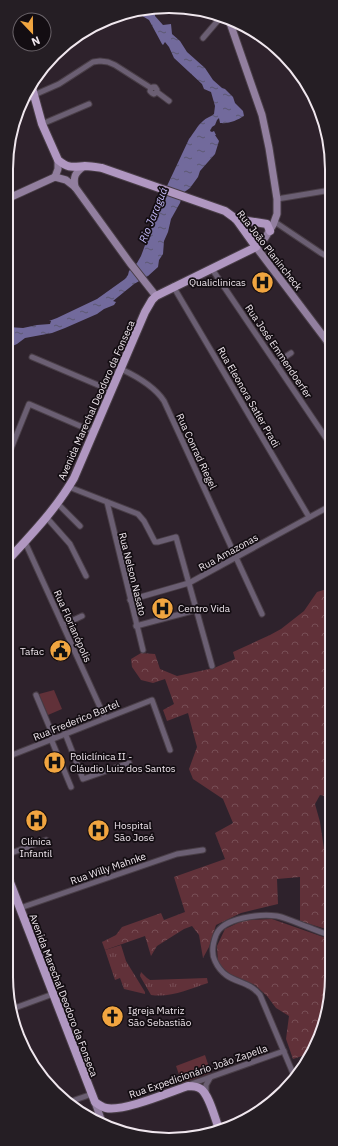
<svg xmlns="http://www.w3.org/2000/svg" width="338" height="1146" font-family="'IBM Plex Sans',sans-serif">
<defs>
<pattern id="grass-tufts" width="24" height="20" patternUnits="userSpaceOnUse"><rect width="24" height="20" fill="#613139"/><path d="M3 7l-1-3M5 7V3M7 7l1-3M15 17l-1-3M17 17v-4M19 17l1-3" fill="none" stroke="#784f56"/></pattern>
<pattern id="forest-crowns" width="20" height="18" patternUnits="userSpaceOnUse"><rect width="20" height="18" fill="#613139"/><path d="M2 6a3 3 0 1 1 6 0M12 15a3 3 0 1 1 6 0" fill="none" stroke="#784f56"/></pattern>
<pattern id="water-ripples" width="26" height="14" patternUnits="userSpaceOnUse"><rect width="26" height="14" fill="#726a9c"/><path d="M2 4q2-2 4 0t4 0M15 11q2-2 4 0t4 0" fill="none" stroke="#5d5872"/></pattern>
</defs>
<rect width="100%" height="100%" fill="#2e222c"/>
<g fill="url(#grass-tufts)">
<path d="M121,945L126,961L145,992V994L124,989L120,978L115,980L105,950Z"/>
<path d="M141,972L147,978L150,980L207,978L208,983C189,989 171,998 151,995L140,976Z"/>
</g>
<g fill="url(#forest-crowns)">
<path d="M330,588L329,797L320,795L315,804L320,822L326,862L329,863V930L300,921V877L277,879L278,904L241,913L216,925L209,947L203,958L199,935L192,926L184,929L157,946L151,956L145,936L105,950L102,942L116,935L122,927L161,913L164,920L185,912L174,877L225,859L215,833L233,823L223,799L193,779L189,769L197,747L188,713L167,721L163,710L174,704L165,679L153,683L141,680L132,667L131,659L141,653L155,654L160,669L177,676L214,668L235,659L233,652L270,635L281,629L304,611L317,592Z"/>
<path d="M272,919L329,939V1009L326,1017H324L323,1022L311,1053L293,1059L286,1039L289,1016L276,1008L267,996L255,985L230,974L218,964L217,946L225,929L244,920Z"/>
</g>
<g fill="#613139">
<path d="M54,690L62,709L48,715L39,694Z"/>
<path d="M205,1055L211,1073L182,1083L176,1066Z"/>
</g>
<path fill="url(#water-ripples)" d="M137,9H155V16L163,25L171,24L172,34L180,41L187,52L205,68L213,80L222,88L225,89L233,97L235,103L243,111L244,116C237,120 230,124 220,123L219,118L217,120L215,125L212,127L210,131L212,132L214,131L216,135H215L219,141L215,154L200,171L198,177L190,188L183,193L180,203L171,219L168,232L164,241L163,254L159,260L158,267L148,276L134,284L113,301L116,302L114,305L104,309L97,314L65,328L52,333L25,338L17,344L8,348V327L23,328L37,325L50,324L51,321H49L57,318L97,299L125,279L128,275L129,271L137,263L141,256L167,186L189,139C194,133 197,126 203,121C206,118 210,117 214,114L215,106L211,92L204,89L202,84L174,58L169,47L165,42L163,45L162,44L149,20L134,11Z"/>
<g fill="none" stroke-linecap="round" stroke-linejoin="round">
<defs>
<g id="street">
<path d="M203,38L221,17"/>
<path d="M157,92L154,94L152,93L150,91L151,88L153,87H155L157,90V92L169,101"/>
<path d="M34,95L59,84L93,62L100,61L108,62L115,65L151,88"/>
<path d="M42,124L89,104"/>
<path d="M277,199L331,190"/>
<path d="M275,222L321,253L330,258"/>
<path d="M212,269L330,444"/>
<path d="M173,286L309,517"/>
<path d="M32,357L112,391"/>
<path d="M276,363L291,353"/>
<path d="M121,369C136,376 155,387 164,401L262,614"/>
<path d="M8,456L29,404L94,432"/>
<path d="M69,487L138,514L144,521L155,542H158L176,537L212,666"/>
<path d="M107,502L143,650"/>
<path d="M58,504L80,526"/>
<path d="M47,518L70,544L86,576"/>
<path d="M25,542L105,718"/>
<path d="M130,600L189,583L330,506"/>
<path d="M63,625L82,616"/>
<path d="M136,626L196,610"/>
<path d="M36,695L54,738"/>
<path d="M65,733L83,779L129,763"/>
<path d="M51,739L71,787"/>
<path d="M7,757L152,700L170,750"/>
<path d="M6,855L46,840"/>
<path d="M6,895L14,892"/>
<path d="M20,908L177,854L203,850"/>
<path d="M12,1009L53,994"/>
<path d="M295,1078L260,995C247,978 226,985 215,961C211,953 213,943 216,935C223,917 261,914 277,916C283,917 289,920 295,922C306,926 317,931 329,935"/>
<path d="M191,1084L284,1051"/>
<path d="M206,1094V1085L210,1078"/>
<path d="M69,1102L92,1094"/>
</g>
<g id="secondary">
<path d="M229,20L262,115L269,148L277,199V214L273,225L265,238L256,247L330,345"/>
<path d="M25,99L34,95"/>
<path d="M55,177L66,180L75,187L130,263L156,296"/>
<path d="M55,177L58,169V160"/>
<path d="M75,187C73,177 75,173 83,167"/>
<path d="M9,198L55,177"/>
<path d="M95,1102L103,1125"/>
</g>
<g id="primary">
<path d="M236,219L267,224L270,231"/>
<path d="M8,560C32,534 56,509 74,478L145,312L152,300L156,296L256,247L236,219L225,211L102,168C96,167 91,166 85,166C72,167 69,169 58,160L42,124L31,84"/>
<path d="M6,872L95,1102C99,1105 102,1107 106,1108C123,1112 170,1092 188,1086C193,1086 197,1086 201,1089C210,1096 215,1120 220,1131"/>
</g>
</defs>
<use href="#street" stroke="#493e47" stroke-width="7"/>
<use href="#secondary" stroke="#493e47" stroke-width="9"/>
<use href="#primary" stroke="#493e47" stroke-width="10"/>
<use href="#street" stroke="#6b5f73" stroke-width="5"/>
<use href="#secondary" stroke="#927f9f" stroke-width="7"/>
<use href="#primary" stroke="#b097c1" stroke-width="8"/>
</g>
<defs>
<symbol id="hospital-disc" viewBox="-11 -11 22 22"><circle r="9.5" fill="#f1a540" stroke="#130d12"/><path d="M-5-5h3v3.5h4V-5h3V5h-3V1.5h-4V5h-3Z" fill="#111"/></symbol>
<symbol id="civic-disc" viewBox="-11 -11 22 22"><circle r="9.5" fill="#f1a540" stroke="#130d12"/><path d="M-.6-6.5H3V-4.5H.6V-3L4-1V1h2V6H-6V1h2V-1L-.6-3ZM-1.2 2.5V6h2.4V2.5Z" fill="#111"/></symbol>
<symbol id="church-disc" viewBox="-11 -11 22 22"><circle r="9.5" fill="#f1a540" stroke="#130d12"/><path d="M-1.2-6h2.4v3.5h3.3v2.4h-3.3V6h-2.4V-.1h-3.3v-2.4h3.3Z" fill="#111"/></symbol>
</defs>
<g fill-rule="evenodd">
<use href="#hospital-disc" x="250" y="270" width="25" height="25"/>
<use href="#hospital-disc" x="150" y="596" width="25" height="25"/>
<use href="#civic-disc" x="48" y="638" width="25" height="25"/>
<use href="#hospital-disc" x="42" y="750" width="25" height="25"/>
<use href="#hospital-disc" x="24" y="808" width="25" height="25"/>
<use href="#hospital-disc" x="86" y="818" width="25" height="25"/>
<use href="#church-disc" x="100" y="1004" width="25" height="25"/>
</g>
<g text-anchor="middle" stroke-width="3.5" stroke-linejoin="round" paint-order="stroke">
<g font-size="10" fill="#f0e7ee" stroke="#130d12">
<text transform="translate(270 250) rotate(52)" y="4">Rua João Planincheck</text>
<text transform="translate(279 351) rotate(56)" y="4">Rua José Emmendoerfer</text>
<text transform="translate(249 397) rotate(60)" y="4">Rua Eleonora Satler Pradi</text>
<text transform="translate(96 400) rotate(-66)" y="4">Avenida Marechal Deodoro da Fonseca</text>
<text transform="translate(197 451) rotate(65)" y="4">Rua Conrad Riegel</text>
<text transform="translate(228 552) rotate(-29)" y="4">Rua Amazonas</text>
<text transform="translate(133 574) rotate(76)" y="4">Rua Nelson Nasato</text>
<text transform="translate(73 626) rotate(66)" y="4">Rua Florianópolis</text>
<text transform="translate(76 720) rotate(-22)" y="4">Rua Frederico Bartel</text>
<text transform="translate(108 868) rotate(-19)" y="4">Rua Willy Mahnke</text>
<text transform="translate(64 995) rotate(69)" y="4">Avenida Marechal Deodoro da Fonseca</text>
<text transform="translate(198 1071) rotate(-19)" y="4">Rua Expedicionário João Zapella</text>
</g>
<g font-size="10" fill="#f0e7ee" stroke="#130d12" text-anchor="start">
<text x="246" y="286" text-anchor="end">Qualiclinicas</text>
<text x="178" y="612">Centro Vida</text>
<text x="44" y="655" text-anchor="end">Tafac</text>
<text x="70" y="760">Policlínica II -<tspan x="70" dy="12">Cláudio Luiz dos Santos</tspan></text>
<text x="114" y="829">Hospital<tspan x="114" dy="12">São José</tspan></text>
<text x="36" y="845" text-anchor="middle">Clínica<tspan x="36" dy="12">Infantil</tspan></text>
<text x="128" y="1014">Igreja Matriz<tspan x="128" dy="12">São Sebastião</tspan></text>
</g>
<g font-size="11" font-style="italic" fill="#c2b9f6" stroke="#130d12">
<text transform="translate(153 215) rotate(-68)" y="4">Rio Jaraguá</text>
</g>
</g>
<path d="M0 0H338V1146H0ZM169 13H169A156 156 0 0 1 325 169V977A156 156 0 0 1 169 1133H169A156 156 0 0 1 13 977V169A156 156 0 0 1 169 13Z" fill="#251e24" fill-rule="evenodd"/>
<path fill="none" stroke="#f0e7ee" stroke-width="2" d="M169 13H169A156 156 0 0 1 325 169V977A156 156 0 0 1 169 1133H169A156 156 0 0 1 13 977V169A156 156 0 0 1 169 13Z"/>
<g transform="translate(32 32) rotate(158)"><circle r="19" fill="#130d12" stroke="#6b646a"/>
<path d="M0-3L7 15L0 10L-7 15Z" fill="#f1a540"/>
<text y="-6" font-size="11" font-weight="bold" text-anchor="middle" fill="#f0e7ee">N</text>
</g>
</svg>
